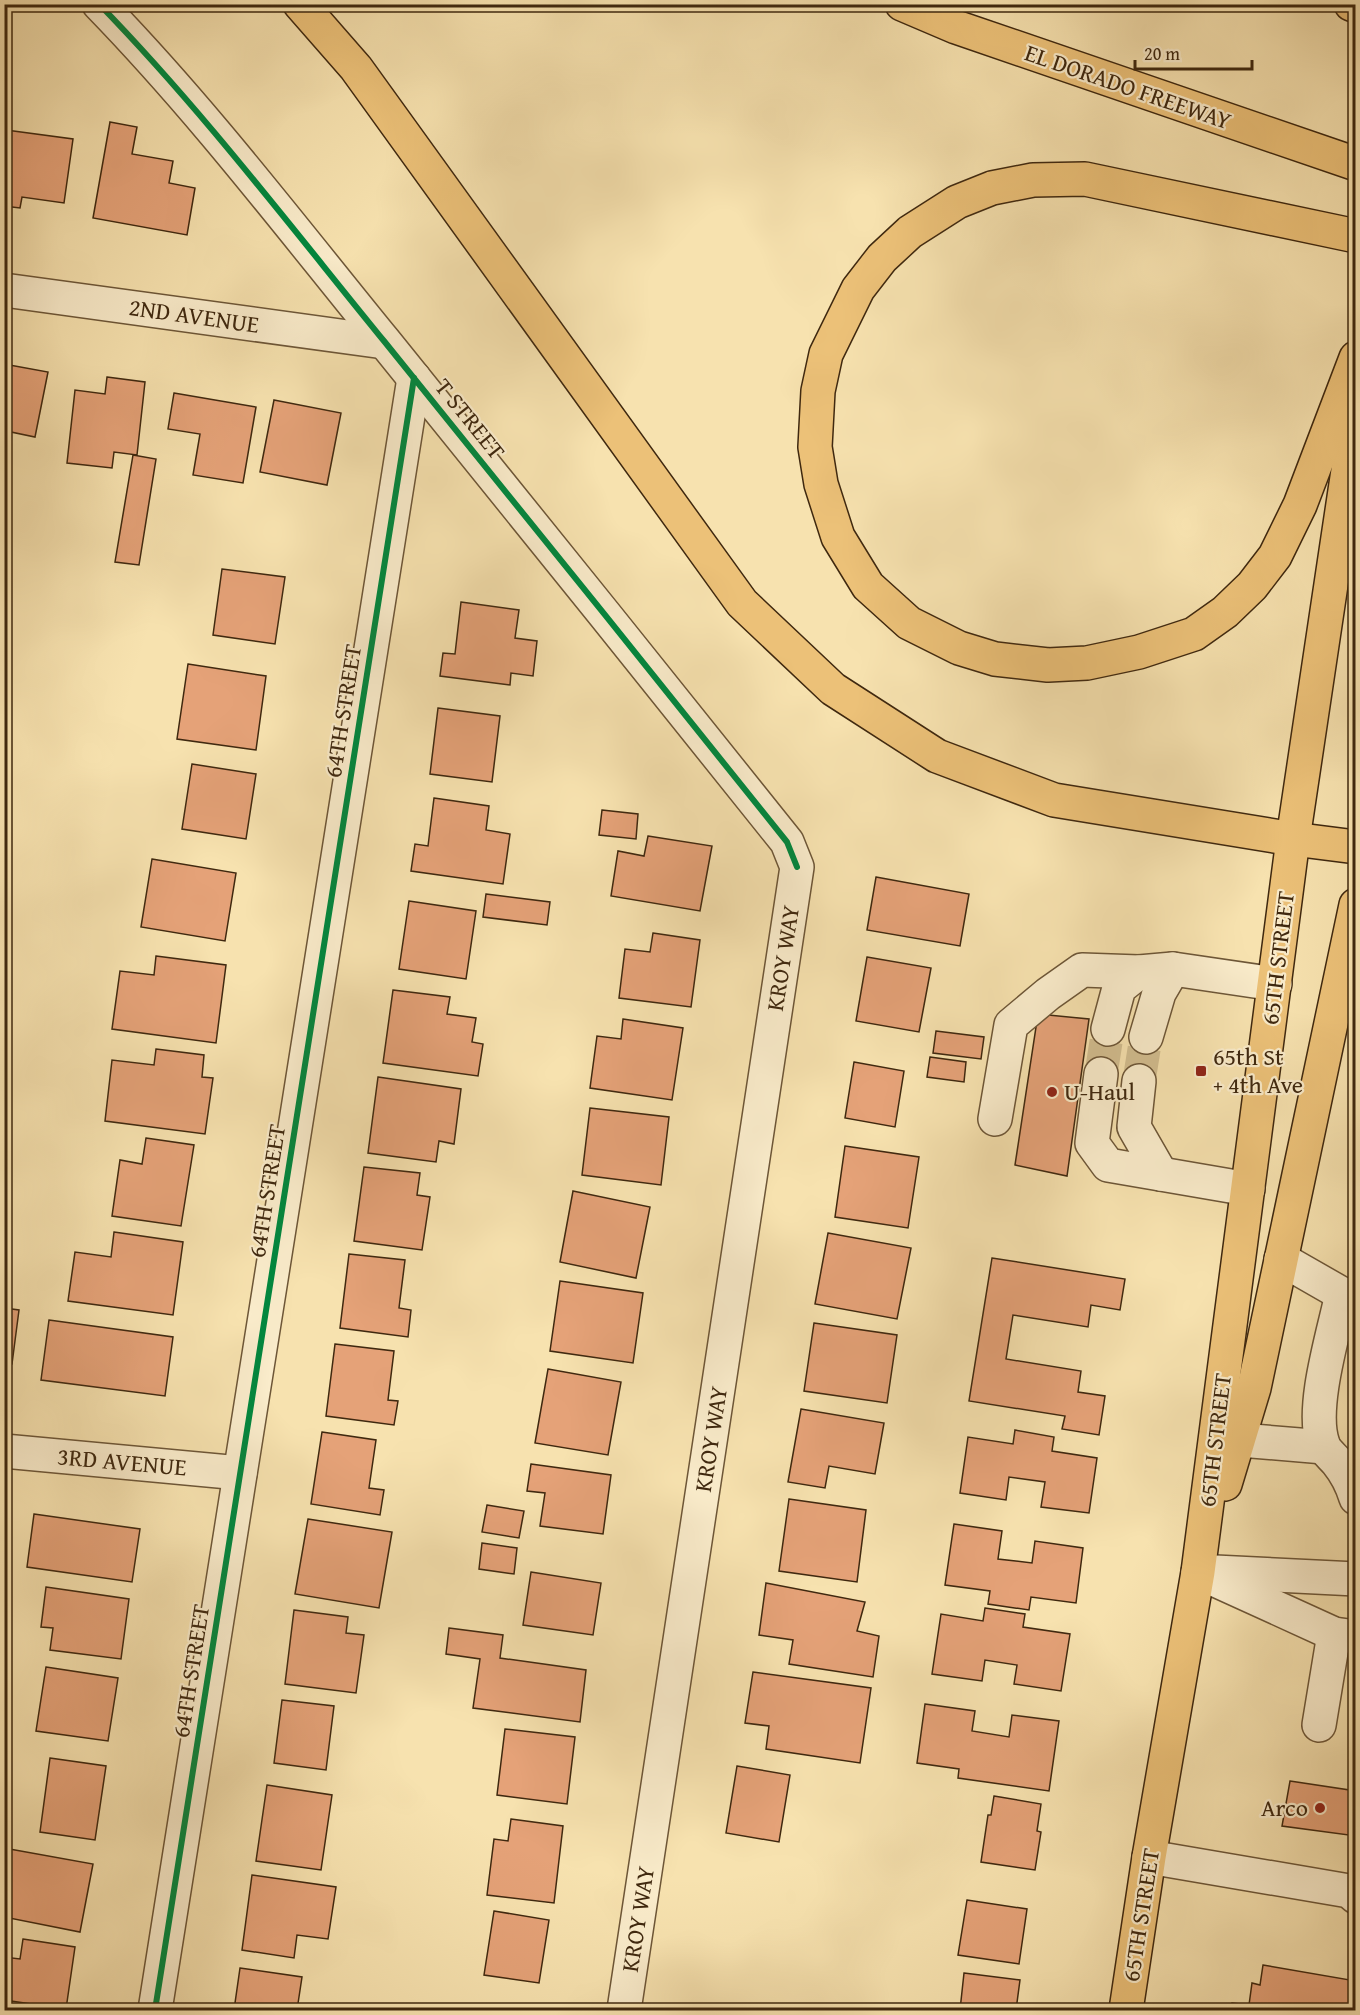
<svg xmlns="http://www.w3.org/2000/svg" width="1360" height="2015" font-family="'Gentium Book Plus',serif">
<rect width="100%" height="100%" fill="#f7e2af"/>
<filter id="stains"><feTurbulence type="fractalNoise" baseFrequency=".00333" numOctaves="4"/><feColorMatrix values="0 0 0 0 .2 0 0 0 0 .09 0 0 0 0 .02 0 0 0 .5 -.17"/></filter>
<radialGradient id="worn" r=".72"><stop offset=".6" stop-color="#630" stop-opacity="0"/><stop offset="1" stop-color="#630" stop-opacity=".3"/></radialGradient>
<g fill="#e5a278" stroke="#3f280f" stroke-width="1.5">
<path d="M110,122L137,127L132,154L173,161L169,183L195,188L187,235L93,218Z"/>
<path d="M6,130L73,139L64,203L22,197L20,208L4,206Z"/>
<path d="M4,364L48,372L35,437L6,431L4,440Z"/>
<path d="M107,377L145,382L137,455L114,452L112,468L67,463L75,390L105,394Z"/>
<path d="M174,393L256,407L243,483L193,475L200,434L168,429Z"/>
<path d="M274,400L341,413L327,485L260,472Z"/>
<path d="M133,455L156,459L139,565L115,562Z"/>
<path d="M222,569L285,577L275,644L213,635Z"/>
<path d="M461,602L519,610L515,638L537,641L533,676L511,673L510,685L440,676L443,653L455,654Z"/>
<path d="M188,664L266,676L256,750L177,739Z"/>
<path d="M438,708L500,716L492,782L430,774Z"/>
<path d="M192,764L256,774L246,839L182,829Z"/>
<path d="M434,798L489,806L486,830L510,834L503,884L411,871L415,844L428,846Z"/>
<path d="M602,810L638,814L636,839L599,835Z"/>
<path d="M648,836L712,846L700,911L611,896L618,851L644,856Z"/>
<path d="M152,859L236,873L225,941L141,927Z"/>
<path d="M876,877L969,894L960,946L867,930Z"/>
<path d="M486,894L550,902L547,925L483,917Z"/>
<path d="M409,901L476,911L466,979L399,969Z"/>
<path d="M653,933L700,940L691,1007L619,998L625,949L650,952Z"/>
<path d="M156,956L226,965L216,1043L112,1029L120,971L154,975Z"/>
<path d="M867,957L931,968L919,1032L856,1021Z"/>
<path d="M393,990L450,997L447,1014L476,1018L472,1042L483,1044L478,1076L383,1063Z"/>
<path d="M1038,1014L1089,1019L1067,1176L1015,1165Z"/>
<path d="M623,1019L683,1028L672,1100L590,1088L597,1036L621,1039Z"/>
<path d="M936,1031L984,1037L981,1059L933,1053Z"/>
<path d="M156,1049L204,1055L202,1077L213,1078L205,1134L105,1121L112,1060L154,1065Z"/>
<path d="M930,1057L966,1062L964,1082L927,1077Z"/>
<path d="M854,1062L904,1071L895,1127L845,1118Z"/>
<path d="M378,1077L461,1089L454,1144L439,1141L436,1162L368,1153Z"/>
<path d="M590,1108L669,1117L661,1185L582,1175Z"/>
<path d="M146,1138L194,1145L181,1226L112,1216L120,1160L142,1164Z"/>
<path d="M845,1146L919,1157L908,1228L835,1217Z"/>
<path d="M364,1167L420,1173L417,1195L430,1197L422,1250L354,1241Z"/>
<path d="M573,1191L650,1207L636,1278L560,1262Z"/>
<path d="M114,1232L183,1242L173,1315L68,1301L75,1252L111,1257Z"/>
<path d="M828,1233L911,1248L897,1319L815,1304Z"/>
<path d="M349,1254L405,1260L399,1308L411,1310L408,1337L340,1328Z"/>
<path d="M992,1258L1125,1279L1120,1310L1091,1305L1088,1327L1013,1315L1006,1359L1081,1371L1078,1392L1105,1396L1099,1435L1062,1429L1065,1416L969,1401Z"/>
<path d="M560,1281L643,1293L633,1363L550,1351Z"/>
<path d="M4,1308L19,1310L12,1364L4,1363Z"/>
<path d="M49,1320L173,1337L165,1396L41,1380Z"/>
<path d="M814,1323L897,1335L887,1403L804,1391Z"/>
<path d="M335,1344L394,1351L388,1400L398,1401L394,1425L326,1416Z"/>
<path d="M1355,1344H1356V1385L1350,1384Z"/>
<path d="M548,1369L621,1382L608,1455L535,1443Z"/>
<path d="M801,1409L884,1423L875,1474L829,1466L825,1488L788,1482Z"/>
<path d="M1015,1430L1054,1437L1052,1451L1097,1458L1089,1513L1041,1507L1045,1482L1009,1477L1006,1500L960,1493L968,1437L1013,1444Z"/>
<path d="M322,1432L376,1440L369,1488L384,1490L380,1515L311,1504Z"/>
<path d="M531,1464L611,1475L603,1534L540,1526L545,1493L527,1491Z"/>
<path d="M789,1499L866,1510L857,1582L779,1571Z"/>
<path d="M487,1505L524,1511L519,1538L482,1532Z"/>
<path d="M34,1514L140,1529L132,1582L27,1567Z"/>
<path d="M308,1519L392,1532L379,1608L295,1594Z"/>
<path d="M954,1524L1002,1531L998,1559L1032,1563L1035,1541L1083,1548L1076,1603L1031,1597L1029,1610L988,1604L990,1591L945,1585Z"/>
<path d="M482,1543L517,1548L514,1574L479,1569Z"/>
<path d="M531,1572L601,1583L593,1635L523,1625Z"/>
<path d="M766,1583L865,1602L857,1631L879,1636L873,1677L789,1664L793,1640L759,1635Z"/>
<path d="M46,1587L129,1599L121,1659L50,1650L53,1628L41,1627Z"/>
<path d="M985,1608L1025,1614L1023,1627L1070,1634L1061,1691L1014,1684L1017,1665L985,1660L982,1681L932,1674L941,1614L983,1621Z"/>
<path d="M294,1610L348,1617L346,1633L364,1635L356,1693L285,1684Z"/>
<path d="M449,1628L503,1635L500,1658L586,1670L580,1722L473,1708L480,1659L446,1654Z"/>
<path d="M46,1667L118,1678L108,1741L36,1731Z"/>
<path d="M753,1672L871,1688L860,1763L766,1749L769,1726L745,1723Z"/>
<path d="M282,1700L334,1706L326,1770L274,1763Z"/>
<path d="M925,1704L975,1711L972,1731L1009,1737L1012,1715L1059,1721L1049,1791L958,1778L959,1769L917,1763Z"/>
<path d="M505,1729L575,1737L567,1804L497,1795Z"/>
<path d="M50,1758L106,1766L95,1840L40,1832Z"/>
<path d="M737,1766L790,1775L779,1842L726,1833Z"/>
<path d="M1290,1781L1356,1791V1836L1282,1826Z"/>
<path d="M267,1785L332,1795L321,1870L256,1861Z"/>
<path d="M994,1796L1041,1804L1037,1831L1041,1832L1035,1870L981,1862L988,1815H991Z"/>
<path d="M511,1819L563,1826L554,1903L487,1895L494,1839L508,1841Z"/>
<path d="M4,1848L93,1864L80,1932L4,1917Z"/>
<path d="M252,1875L336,1887L328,1939L297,1935L294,1958L242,1950Z"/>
<path d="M967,1900L1027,1909L1019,1964L958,1955Z"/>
<path d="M494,1911L549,1920L539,1983L484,1975Z"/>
<path d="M23,1939L75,1947L66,2009L4,2000V1957L20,1959Z"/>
<path d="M1263,1965L1356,1981L1354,2010H1230L1232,2003L1249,2005L1252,1983L1260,1985Z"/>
<path d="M240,1968L302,1977L297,2010H234Z"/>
<path d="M964,1973L1020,1980L1016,2010H960Z"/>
</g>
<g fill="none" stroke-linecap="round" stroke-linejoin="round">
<g stroke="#d2bd8f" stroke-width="33" stroke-dasharray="33 16" stroke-linecap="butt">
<path d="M1101,1074L1108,1029"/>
<path d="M1139,1081L1146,1037"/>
</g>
<defs>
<g id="minor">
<path d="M99,4C202,110 291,227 384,341C519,507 653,675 787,842L797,867L624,2010"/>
<path d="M4,290L384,342"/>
<path d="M1108,1029L1119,988L1139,972L1173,969L1275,984"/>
<path d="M1146,1037L1159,993L1173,969"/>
<path d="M1101,1074L1092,1143L1108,1165L1248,1189"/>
<path d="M1139,1081L1134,1127L1161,1174"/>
<path d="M995,1119L1011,1025L1048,994L1082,970L1139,972"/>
<path d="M1281,1259L1356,1302"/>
<path d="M1342,1294C1334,1332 1310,1408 1323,1444C1325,1451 1332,1456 1337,1462C1346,1473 1352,1485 1356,1498"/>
<path d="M1216,1438L1324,1447"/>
<path d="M4,1451L240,1473"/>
<path d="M1198,1572L1334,1634L1356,1637"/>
<path d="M1215,1572L1356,1579"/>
<path d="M1319,1725L1334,1634"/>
<path d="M1149,1857L1349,1891L1356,1897"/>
<path d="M155,2010L414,378"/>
</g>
<g id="major">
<path d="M1225,1484L1254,1388L1356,905"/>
<path d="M1126,2010L1149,1857L1198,1572L1293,839L1356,417"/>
</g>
<g id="highway">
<path d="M300,4L356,68L742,603L833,689L937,756L1054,800L1293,839L1356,847"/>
<path d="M902,4L956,27L1356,164"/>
<path d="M1351,4L1356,6"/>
<path d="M1356,236L1085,179L1033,180L992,188L957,202L910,232L882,258L858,289L826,354L818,391L815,447L821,484L838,537L868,586L909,623L959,648L995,659L1048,665L1087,663L1139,652L1194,634L1225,612L1252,586L1275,556L1300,505L1356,358"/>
</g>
</defs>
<use href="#minor" stroke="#6d5637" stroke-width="36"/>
<use href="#major" stroke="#3f280f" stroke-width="36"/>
<use href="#highway" stroke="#3f280f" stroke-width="36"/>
<use href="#minor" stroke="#faeccb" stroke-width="33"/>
<use href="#major" stroke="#ecc178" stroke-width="33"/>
<use href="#highway" stroke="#ecc178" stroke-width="33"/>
<defs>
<g id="cycleway">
<path d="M99,4C202,110 291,227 384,341C519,507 653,675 787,842L797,867"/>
<path d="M155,2010L414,378"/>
</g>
</defs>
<use href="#cycleway" stroke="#faeccb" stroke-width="10"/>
<use href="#cycleway" stroke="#00873e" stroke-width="6"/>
</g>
<g fill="#8f2418" stroke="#faeccb" stroke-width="2">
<rect x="1195" y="1065" width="12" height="12" rx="3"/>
<circle cx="1052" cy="1092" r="6"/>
<circle cx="1320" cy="1808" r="6"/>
</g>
<g text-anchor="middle" stroke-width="4.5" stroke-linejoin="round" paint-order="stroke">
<g font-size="24" fill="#3f280f" stroke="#faeccb">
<text transform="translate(1128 87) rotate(19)" y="8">EL DORADO FREEWAY</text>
<text transform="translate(194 316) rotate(8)" y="8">2ND AVENUE</text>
<text transform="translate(470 419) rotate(51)" y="8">T STREET</text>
<text transform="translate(343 711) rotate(-81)" y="8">64TH STREET</text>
<text transform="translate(783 958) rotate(-81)" y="8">KROY WAY</text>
<text transform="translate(1278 958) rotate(-83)" y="8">65TH STREET</text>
<text transform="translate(267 1191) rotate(-81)" y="8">64TH STREET</text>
<text transform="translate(711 1439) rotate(-81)" y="8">KROY WAY</text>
<text transform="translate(1215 1440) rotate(-83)" y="8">65TH STREET</text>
<text transform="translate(122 1462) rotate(5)" y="8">3RD AVENUE</text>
<text transform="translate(191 1671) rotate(-81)" y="8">64TH STREET</text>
<text transform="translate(1141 1915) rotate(-81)" y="8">65TH STREET</text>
<text transform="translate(638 1919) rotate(-81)" y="8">KROY WAY</text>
</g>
<g font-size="24" fill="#3f280f" stroke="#faeccb" text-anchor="start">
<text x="1213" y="1065">65th St<tspan x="1213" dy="28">+ 4th Ave</tspan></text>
<text x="1064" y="1100">U-Haul</text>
<text x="1308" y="1816" text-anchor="end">Arco</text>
</g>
</g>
<rect width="1360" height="2015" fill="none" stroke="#f7e2af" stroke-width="24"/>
<rect x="6" y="6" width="1348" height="2003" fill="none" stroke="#3f280f" stroke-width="3"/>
<rect x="12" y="12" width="1336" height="1991" fill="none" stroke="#3f280f" stroke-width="1.5"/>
<path d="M1135 60v9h117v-9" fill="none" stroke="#3f280f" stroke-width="3"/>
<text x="1144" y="60" font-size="18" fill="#3f280f" stroke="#faeccb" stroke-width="4.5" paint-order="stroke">20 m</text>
<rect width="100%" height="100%" filter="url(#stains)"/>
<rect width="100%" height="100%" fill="url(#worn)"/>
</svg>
